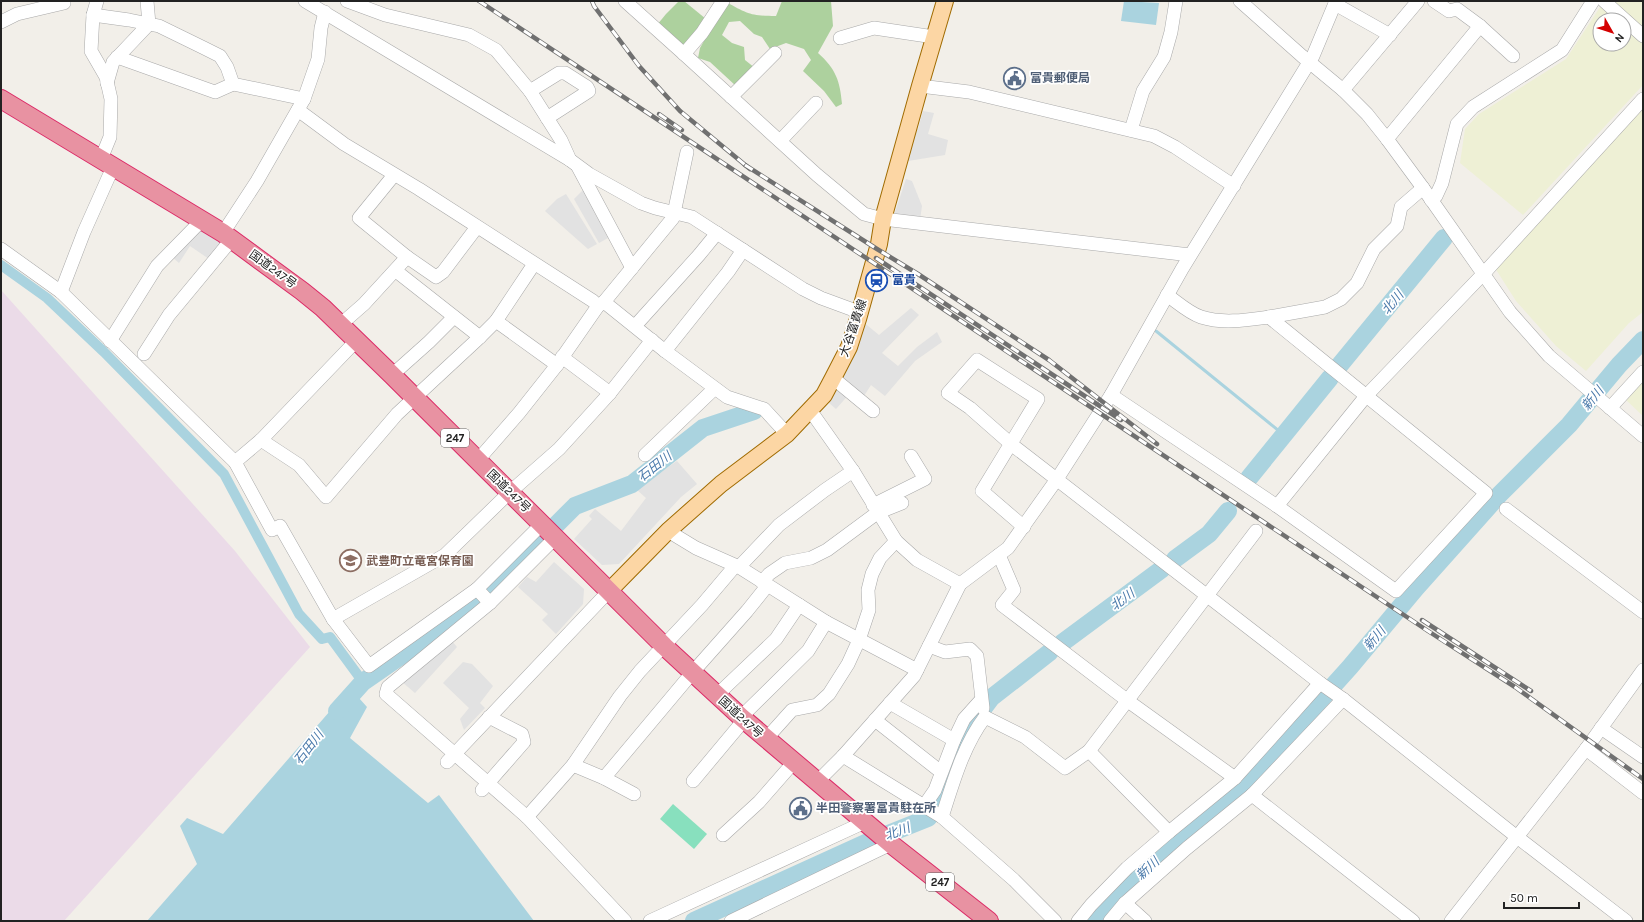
<svg xmlns="http://www.w3.org/2000/svg" width="1644" height="922" font-family="Karla,'Noto Sans JP',sans-serif">
<rect width="100%" height="100%" fill="#f2efe9"/>
<path fill="#ebdbe8" d="M1,290L235,551L310,647L64,921H1Z"/>
<g fill="#eef0d5" fill-rule="evenodd">
<path d="M1604,1H1643V85L1523,215L1460,163L1465,129L1479,114L1566,59ZM1600,20H1624V44H1600Z"/>
<path d="M1643,106V312L1629,323L1586,371L1556,346L1516,301L1495,268Z"/>
<path d="M1643,381V416L1626,400Z"/>
</g>
<g fill="#add19e">
<path d="M679,1H684L706,19L684,49L657,25L666,14Z"/>
<path d="M782,1H831L833,26L818,53C836,69 840,81 842,104L836,107L824,91L803,71L811,60L804,49L786,43L770,49L762,37L754,34L740,21L729,22L722,35L732,43L744,47L745,60L755,68L736,86L710,62L698,58L700,48L726,2C748,14 751,16 776,16Z"/>
</g>
<path fill="#88e0be" d="M673,804L707,834L694,849L660,819Z"/>
<g fill="#e2e2e2">
<path d="M923,111L934,113L928,134L948,140L945,155L902,162L912,128L918,129Z"/>
<path d="M906,179L912,181L922,206L920,220L893,218Z"/>
<path d="M583,190L608,238L599,243L574,199Z"/>
<path d="M566,194L597,244L588,249L545,211L557,199Z"/>
<path d="M199,227L223,242L209,259L190,246L179,263L171,256Z"/>
<path d="M911,308L919,315L882,353L898,366L917,347L937,332L942,342L915,361L885,396L871,385L862,399L851,392L836,409L828,402L841,384L855,348L862,321L879,335Z"/>
<path d="M677,461L697,484L681,497L619,564L602,565L574,539L592,519L589,516L595,509L621,531L646,498L636,489Z"/>
<path d="M554,562L584,589L583,604L556,634L542,620L548,614L518,587L527,577L536,582Z"/>
<path d="M451,640L457,647L415,693L401,681Z"/>
<path d="M463,662L472,664L493,686L480,703L485,708L464,730L460,719L469,708L443,683Z"/>
</g>
<g fill="#aad3df">
<path d="M1124,1L1159,3L1156,25L1121,21Z"/>
<path d="M350,688L367,707L350,738L428,803L439,795L534,921H147L197,864L180,826L187,818L223,834Z"/>
</g>
<g fill="none" stroke-linecap="round" stroke-linejoin="round">
<path stroke="#aad3df" stroke-width="3" d="M1156,331L1284,435"/>
<path stroke="#aad3df" stroke-width="10" d="M1,265L47,298L104,352L224,474L299,614L322,639L330,637L363,682"/>
<g stroke="#aad3df" stroke-width="18">
<path d="M1339,366L1444,238"/>
<path d="M1249,478L1330,378"/>
<path d="M557,524L575,506L632,484L703,428L754,411"/>
<path d="M1175,559L1209,534L1228,511"/>
<path d="M486,593L540,541"/>
<path d="M1062,643L1162,569"/>
<path d="M337,711L363,682L444,626L480,597"/>
<path d="M694,921L868,842L928,818L937,808L967,730L991,698L1050,652"/>
<path d="M1092,921L1114,896L1155,859L1243,786L1350,667L1416,588L1499,495L1569,425L1619,365L1643,340"/>
</g>
<defs>
<g id="minor">
<path d="M97,1L93,15L91,51L106,77L111,99L110,137L101,159"/>
<path d="M305,1L570,160L589,174L641,203L655,208L692,217L803,289L821,298L859,312"/>
<path d="M347,1L385,15L469,35L496,50L530,91L561,140L570,160"/>
<path d="M625,1L684,54"/>
<path d="M723,1L702,33L684,54L817,175L864,214L883,219L1190,255"/>
<path d="M1240,1L1302,56L1343,90L1367,114L1387,139L1423,188L1510,312L1549,356L1643,436"/>
<path d="M1434,1L1449,11L1457,9L1480,26L1513,56"/>
<path d="M1604,1L1643,36"/>
<path d="M1335,4L1390,35"/>
<path d="M93,15L129,20L159,26L204,48L220,56L227,67L233,84L304,99"/>
<path d="M1,22L17,14L64,3"/>
<path d="M840,38L874,28L934,37"/>
<path d="M117,57L215,92L233,84"/>
<path d="M107,83L113,62L149,24L147,1"/>
<path d="M920,86L969,92L1154,136L1175,147L1234,186"/>
<path d="M1343,90L1418,1"/>
<path d="M530,91L559,73H565L587,87L589,91L547,118"/>
<path d="M731,97L775,53"/>
<path d="M298,110L344,144L419,189L593,301L598,306"/>
<path d="M1131,130L1143,91L1164,57L1171,32L1176,1"/>
<path d="M1387,139L1480,26"/>
<path d="M780,141L816,103"/>
<path d="M578,167L632,268"/>
<path d="M394,175L359,218L407,257"/>
<path d="M1431,200L1436,196L1442,183L1457,124L1473,107L1562,50L1593,1"/>
<path d="M223,233L257,181L304,99L318,59L321,28L325,12"/>
<path d="M1,249L61,292L235,462L272,530L280,526L333,619L445,555L510,492L559,449L610,393L652,340"/>
<path d="M396,271L480,337"/>
<path d="M61,292L84,232L113,167"/>
<path d="M604,302L665,351L727,397L764,409L787,434"/>
<path d="M1269,317L1325,307L1341,299L1357,283L1374,249L1397,226L1401,207L1423,188"/>
<path d="M496,321L557,365"/>
<path d="M340,325L364,304L407,257L436,277L443,272L477,227"/>
<path d="M635,326L699,255L717,233"/>
<path d="M110,341L157,266L202,220"/>
<path d="M356,341L261,440L299,465L326,497L397,414L480,337L496,321L534,264"/>
<path d="M665,351L728,272L743,250"/>
<path d="M144,354L169,315L232,239"/>
<path d="M562,357L610,393"/>
<path d="M392,375L429,342L454,317"/>
<path d="M833,378L873,411"/>
<path d="M1111,395L1277,506L1396,591L1486,493L1269,317C1247,320 1223,324 1201,317C1189,313 1177,302 1167,295"/>
<path d="M1610,408L1643,372"/>
<path d="M810,410L853,471L896,541L917,560L960,584"/>
<path d="M645,455L714,389"/>
<path d="M478,460L519,413L557,365L598,306L604,302L673,218L687,152"/>
<path d="M235,462L261,440"/>
<path d="M873,505L925,479L911,456"/>
<path d="M1277,506L1366,396L1486,271L1643,99"/>
<path d="M1506,509L1643,612"/>
<path d="M1024,527L982,491L1038,399L977,360L948,393L970,408L1011,444L1320,683L1343,699L1517,837L1626,921"/>
<path d="M668,531L696,548L739,567L826,622L917,670"/>
<path d="M999,555L1014,590L1002,605L1128,701L1235,778"/>
<path d="M739,567L779,525L825,490L853,471"/>
<path d="M762,582L769,574L785,563L811,558L827,550L877,513L902,503"/>
<path d="M477,589L490,603L388,687L386,694L527,817L625,921"/>
<path d="M490,603L556,537"/>
<path d="M333,619L369,666L477,589L542,524"/>
<path d="M929,646L945,652L970,649L977,656L983,708"/>
<path d="M717,695L776,639L799,605"/>
<path d="M890,703L954,740"/>
<path d="M741,717L808,651L826,622"/>
<path d="M985,717L1025,737L1065,768L1089,751L1256,531"/>
<path d="M875,720L941,772"/>
<path d="M1601,728L1643,757"/>
<path d="M766,739L792,710L817,705L829,694L848,664L859,640L869,610L868,590L872,574L880,558L896,541"/>
<path d="M1586,749L1643,793"/>
<path d="M1089,751L1169,832"/>
<path d="M843,756L942,817L1014,880L1055,921"/>
<path d="M447,762L610,590"/>
<path d="M573,765L604,778L634,794"/>
<path d="M604,778L692,673L747,611L767,586"/>
<path d="M693,781L744,720"/>
<path d="M817,782L843,756L914,676L960,584L1008,548L1057,479L1111,395L1182,269L1313,56L1336,1"/>
<path d="M482,790L524,742L522,734L489,717"/>
<path d="M1252,795L1413,921"/>
<path d="M924,806L935,790L954,740L964,719L981,700"/>
<path d="M527,817L573,765L620,696L640,671L702,605L735,566"/>
<path d="M942,817C953,783 963,746 985,717"/>
<path d="M723,835L759,802L794,762"/>
<path d="M1125,903L1145,921"/>
<path d="M650,921L865,822"/>
<path d="M731,921L891,844"/>
<path d="M1078,921L1091,905L1127,868L1169,832L1235,778L1320,683"/>
<path d="M1110,921L1125,903L1187,848L1252,795L1343,699"/>
<path d="M1451,921L1586,749L1643,670"/>
</g>
<path id="major" d="M610,590L668,531L721,484L787,434L824,395L833,378L849,347L858,319L879,244L883,219L920,86L945,1"/>
<path id="highway" d="M1,99L223,233L302,291L323,308L392,375L664,646L741,717L891,844L989,921"/>
</defs>
<use href="#minor" stroke="#a9a9a9" stroke-width="14"/>
<use href="#major" stroke="#a06b00" stroke-width="18"/>
<use href="#highway" stroke="#dc2a67" stroke-width="20"/>
<use href="#minor" stroke="#fff" stroke-width="13"/>
<use href="#major" stroke="#fcd6a4" stroke-width="16"/>
<use href="#highway" stroke="#e892a2" stroke-width="18"/>
<defs>
<g id="rail">
<path d="M479,1L1428,631L1515,687L1643,779"/>
<path d="M592,1L594,6L639,66L680,111L750,169"/>
<path d="M659,114L682,130"/>
<path d="M745,165L877,249L918,274L1049,360L1157,444"/>
<path d="M876,258L1121,420"/>
<path d="M1422,620L1531,691"/>
</g>
</defs>
<use href="#rail" stroke="#707070" stroke-width="4.5"/>
<use href="#rail" stroke="#fff" stroke-width="3" stroke-dasharray="9" stroke-linecap="butt"/>
</g>
<defs>
<symbol id="civic-ring" viewBox="-11 -11 22 22"><circle r="9.5" fill="#fff" stroke="#5c6f8a" stroke-width="1.5"/><path d="M-.6-6.5H3V-4.5H.6V-3L4-1V1h2V6H-6V1h2V-1L-.6-3ZM-1.2 2.5V6h2.4V2.5Z" fill="#5c6f8a"/></symbol>
<symbol id="station-ring" viewBox="-11 -11 22 22"><circle r="9.5" fill="#fff" stroke="#1a4fb4" stroke-width="1.5"/><path d="M-3-6H3Q5-6 5-4V2Q5 4 3 4L4.5 6H3L1.5 4h-3L-3 6H-4.5L-3 4Q-5 4-5 2V-4Q-5-6-3-6ZM-3.5-4v3h7v-3ZM-3.5 1v1.5H-2V1ZM2 1v1.5H3.5V1Z" fill="#1a4fb4"/></symbol>
<symbol id="school-ring" viewBox="-11 -11 22 22"><circle r="9.5" fill="#fff" stroke="#8d6e63" stroke-width="1.5"/><path d="M0-5L7-2L0 1L-7-2ZM-4 1L0 2.5L4 1V4Q0 6-4 4Z" fill="#8d6e63"/></symbol>
</defs>
<g fill-rule="evenodd">
<use href="#civic-ring" x="1002" y="66" width="25" height="25"/>
<use href="#station-ring" x="864" y="268" width="25" height="25"/>
<use href="#school-ring" x="338" y="548" width="25" height="25"/>
<use href="#civic-ring" x="788" y="796" width="25" height="25"/>
</g>
<g text-anchor="middle" stroke-width="3.5" stroke-linejoin="round" paint-order="stroke">
<g fill="#fff" stroke="#646464" stroke-width="1">
<rect x="441" y="429" width="28" height="18" rx="3"/>
<rect x="926" y="873" width="28" height="18" rx="3"/>
</g>
<g font-size="11" font-weight="bold" fill="#222">
<text x="455" y="442">247</text>
<text x="940" y="886">247</text>
</g>
<g font-size="12" font-weight="bold" fill="#4e5e75" stroke="#fff" text-anchor="start">
<text x="1030" y="82">富貴郵便局</text>
<text x="816" y="812">半田警察署冨貴駐在所</text>
</g>
<g font-size="12" fill="#222" stroke="#fff">
<text transform="translate(273 269) rotate(36)" y="4">国道247号</text>
<text transform="translate(853 328) rotate(-71)" y="4">大谷富貴線</text>
<text transform="translate(509 491) rotate(44)" y="4">国道247号</text>
<text transform="translate(741 717) rotate(42)" y="4">国道247号</text>
</g>
<g font-size="12" font-weight="bold" fill="#164399" stroke="#fff" text-anchor="start">
<text x="892" y="284">富貴</text>
</g>
<g font-size="12" font-weight="bold" fill="#785e54" stroke="#fff" text-anchor="start">
<text x="366" y="565">武豊町立竜宮保育園</text>
</g>
<g font-size="13" font-style="italic" fill="#4a7aab" stroke="#fff">
<text transform="translate(1392 302) rotate(-50)" y="5">北川</text>
<text transform="translate(1592 398) rotate(-51)" y="5">新川</text>
<text transform="translate(654 466) rotate(-38)" y="5">石田川</text>
<text transform="translate(1122 599) rotate(-36)" y="5">北川</text>
<text transform="translate(1374 638) rotate(-50)" y="5">新川</text>
<text transform="translate(308 747) rotate(-52)" y="5">石田川</text>
<text transform="translate(897 831) rotate(-21)" y="5">北川</text>
<text transform="translate(1147 868) rotate(-43)" y="5">新川</text>
</g>
</g>
<rect width="1644" height="922" fill="none" stroke="#222222" stroke-width="4"/>
<g transform="translate(1612 32) rotate(129)"><circle r="19" fill="#ffffff" stroke="#a7a7a7"/>
<path d="M0-3L7 15L0 10L-7 15Z" fill="#d40000"/>
<text y="-6" font-size="11" font-weight="bold" text-anchor="middle" fill="#222222">N</text>
</g>
<path d="M1504 902v6h75v-6" fill="none" stroke="#222222" stroke-width="2"/>
<text x="1510" y="902" font-size="12" fill="#222222" stroke="#ffffff" stroke-width="3" paint-order="stroke">50 m</text>
</svg>
